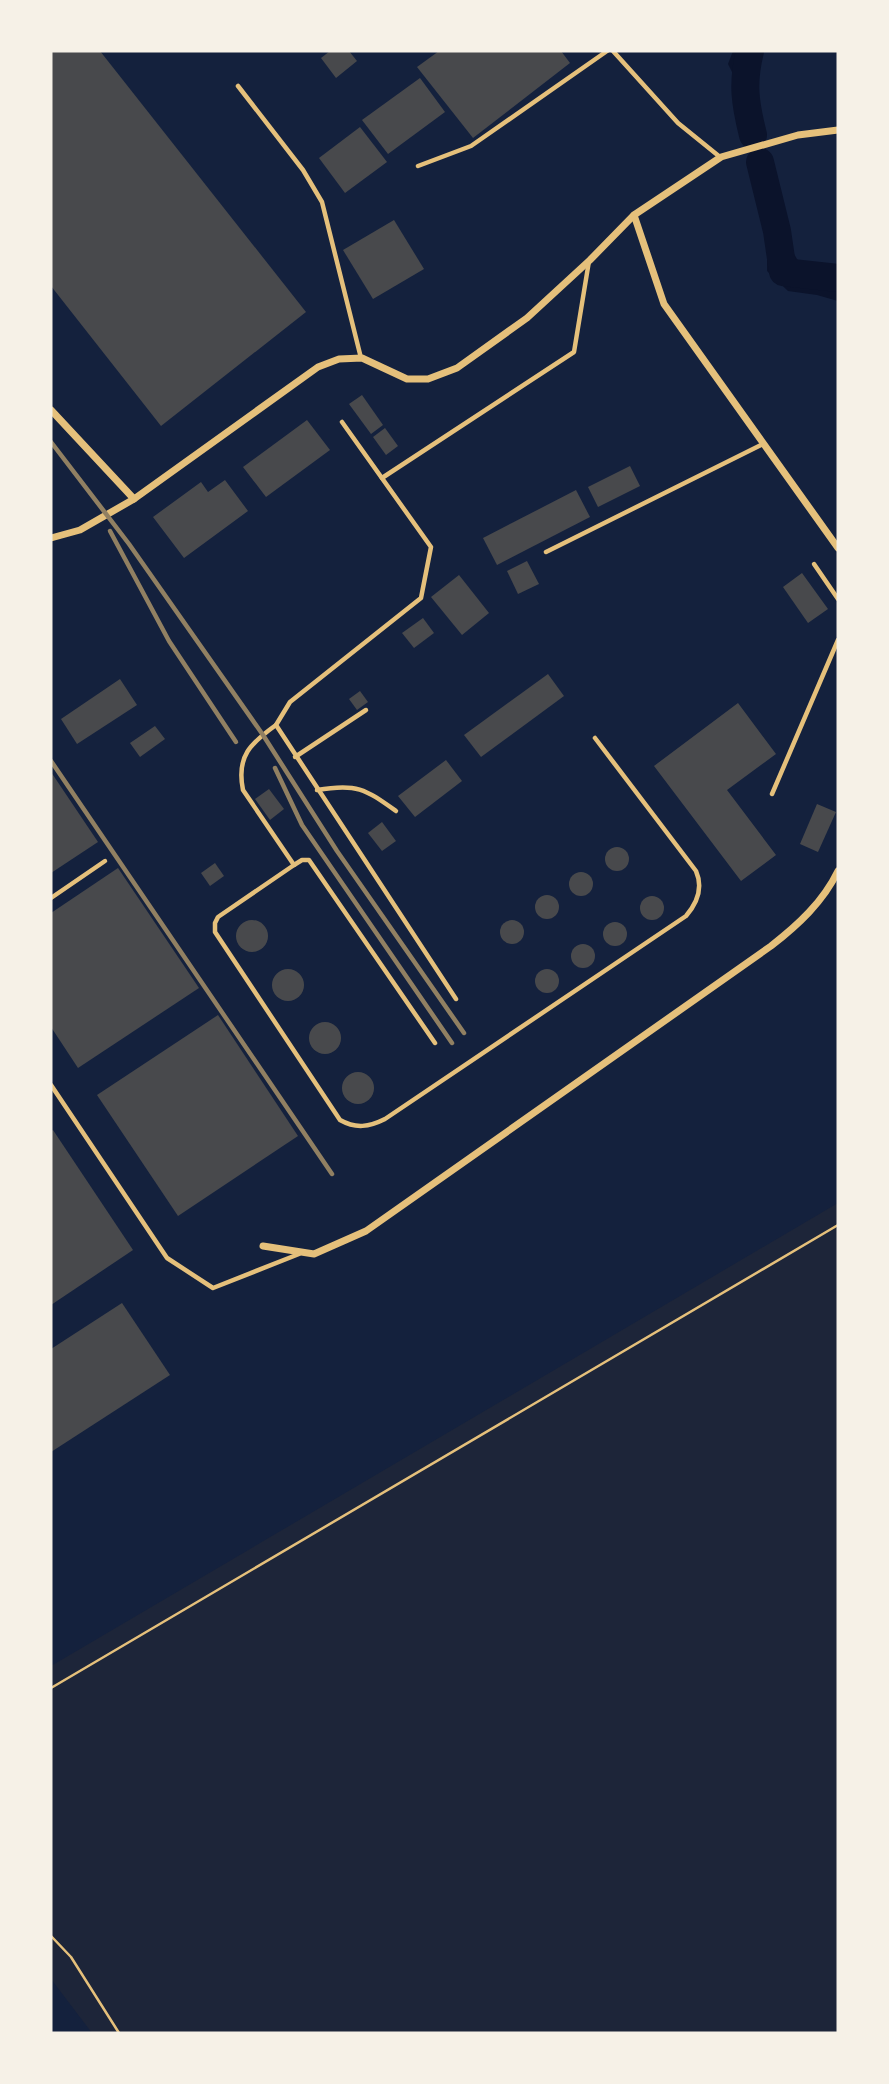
<svg xmlns="http://www.w3.org/2000/svg" width="889" height="2084" font-family="'Roboto Condensed',sans-serif">
<rect width="100%" height="100%" fill="#14213d"/>
<path fill="#1d2539" d="M838,1203V2033H92L51,1979V1666Z"/>
<g fill="#0b132b">
<path d="M733,51H762L754,71L734,76L728,64Z"/>
<path d="M783,220C790,252 800,280 838,275V301L817,295L788,291L767,271V231Z"/>
</g>
<g fill="none" stroke-linecap="round" stroke-linejoin="round">
<g stroke="#0b132b" stroke-width="28">
<path d="M750,51C742,83 745,103 753,135"/>
<path d="M760,162L777,231L783,272L838,278"/>
</g>
</g>
<g fill="#48494c">
<path d="M51,51H100L306,312L161,426L51,286Z"/>
<path d="M330,51H349L357,61L336,78L321,58Z"/>
<path d="M439,51H561L570,63L473,138L417,67Z"/>
<path d="M420,78L445,112L388,154L362,120Z"/>
<path d="M360,127L387,162L345,193L319,158Z"/>
<path d="M394,220L424,269L373,299L343,250Z"/>
<path d="M362,395L383,425L371,434L349,404Z"/>
<path d="M307,420L330,450L266,497L243,467Z"/>
<path d="M385,428L398,446L386,455L373,437Z"/>
<path d="M630,466L640,486L598,507L588,487Z"/>
<path d="M225,480L248,511L184,558L153,517L201,482L208,492Z"/>
<path d="M576,490L590,517L497,565L483,538Z"/>
<path d="M527,561L539,584L518,594L507,571Z"/>
<path d="M802,573L828,609L808,623L783,587Z"/>
<path d="M459,575L489,613L462,635L431,597Z"/>
<path d="M423,618L434,633L414,648L402,633Z"/>
<path d="M548,674L564,696L481,757L464,735Z"/>
<path d="M120,679L137,705L77,744L61,719Z"/>
<path d="M360,691L368,702L357,710L349,699Z"/>
<path d="M738,703L776,754L727,790L776,855L741,881L654,766Z"/>
<path d="M155,726L165,739L140,757L130,743Z"/>
<path d="M446,760L462,781L415,817L398,796Z"/>
<path d="M51,772L98,842L51,873Z"/>
<path d="M269,789L284,809L270,820L255,799Z"/>
<path d="M817,804L836,812L818,852L800,844Z"/>
<path d="M382,822L396,841L382,851L368,833Z"/>
<circle cx="617" cy="859" r="12"/>
<path d="M215,863L224,876L210,886L201,873Z"/>
<path d="M118,868L199,988L78,1068L51,1027V913Z"/>
<circle cx="581" cy="884" r="12"/>
<circle cx="547" cy="907" r="12"/>
<circle cx="652" cy="908" r="12"/>
<circle cx="252" cy="936" r="16"/>
<circle cx="512" cy="932" r="12"/>
<circle cx="615" cy="934" r="12"/>
<circle cx="583" cy="956" r="12"/>
<circle cx="288" cy="985" r="16"/>
<circle cx="547" cy="981" r="12"/>
<path d="M218,1015L298,1136L178,1216L97,1095Z"/>
<circle cx="325" cy="1038" r="16"/>
<circle cx="358" cy="1088" r="16"/>
<path d="M53,1130L133,1250L51,1305V1131Z"/>
<path d="M122,1303L170,1375L51,1452V1349Z"/>
</g>
<g fill="none" stroke-linecap="round" stroke-linejoin="round">
<g stroke="#e5c07b" stroke-width="2.5">
<path d="M51,1688L838,1225"/>
<path d="M51,1936L71,1957L119,2033"/>
</g>
<g stroke="#e5c07b" stroke-width="4.5">
<path d="M613,51L678,123L720,157"/>
<path d="M238,86L303,170L322,202L361,358"/>
<path d="M418,166L471,146L607,51"/>
<path d="M342,422L431,547L421,598L290,702L276,725L456,999"/>
<path d="M382,478L574,352L589,261"/>
<path d="M546,552L763,444"/>
<path d="M814,564L838,599"/>
<path d="M276,725C251,743 236,756 243,790L294,865L218,917L215,923V932L340,1120C356,1129 369,1127 385,1119L686,916C698,902 703,887 696,871L595,738"/>
<path d="M295,757L366,710"/>
<path d="M317,790C357,783 365,789 396,811"/>
<path d="M772,794L838,640"/>
<path d="M294,865L302,860H309L435,1043"/>
<path d="M51,898L105,861"/>
<path d="M51,1085L167,1258L213,1288L299,1254"/>
</g>
<g stroke="#e5c07b" stroke-width="7">
<path d="M634,215L664,304L838,548"/>
<path d="M51,410L134,499"/>
<path d="M51,538L80,530L134,499L318,367L339,359L362,358L407,379H428L457,368L527,318L590,260L634,215L721,157L798,135L838,130"/>
<path d="M263,1246L314,1254L366,1231L771,946C798,925 823,902 838,871"/>
</g>
<g stroke="#918062" stroke-width="4.5">
<path d="M51,442L129,544L263,735L337,851L464,1033"/>
<path d="M110,531L169,641L236,742"/>
<path d="M51,761L332,1174"/>
<path d="M275,768L302,825L452,1043"/>
</g>
</g>
<rect width="889" height="2084" fill="none" stroke="#f6f1e7" stroke-width="105"/>
</svg>
